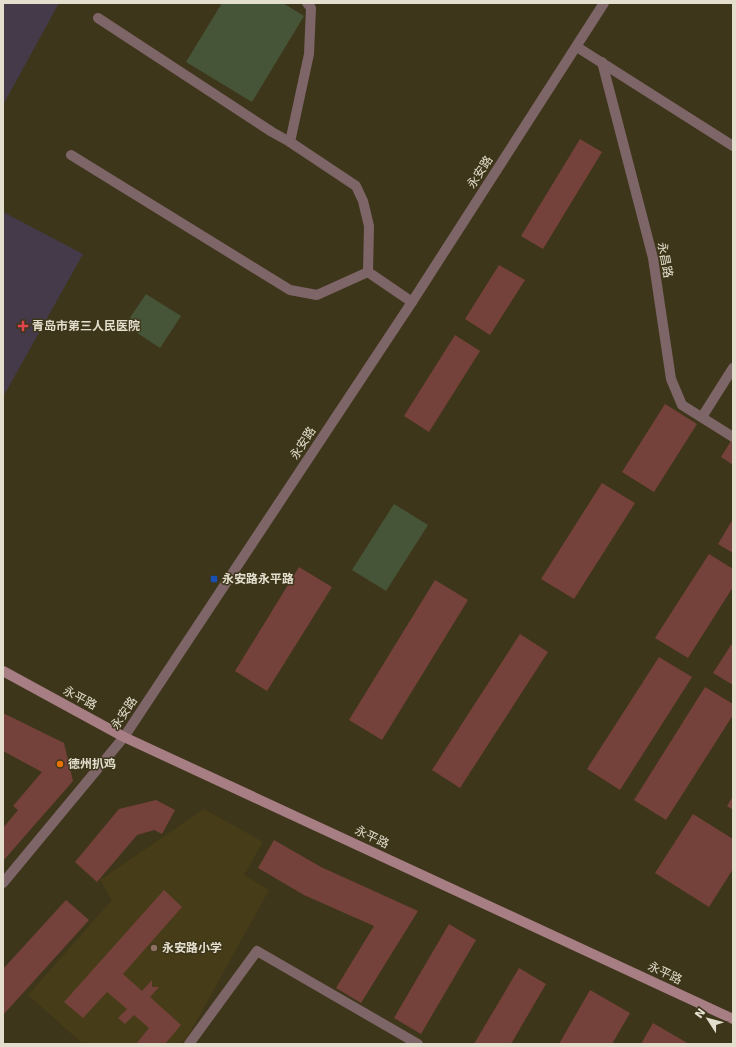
<svg xmlns="http://www.w3.org/2000/svg" width="736" height="1047" font-family="'DejaVu Sans','Noto Sans SC',sans-serif">
<rect width="100%" height="100%" fill="#3e361a"/>
<path fill="#473c18" d="M204,809L263,842L244,875L269,890L188,1036L181,1044H83L28,995L112,900L100,880Z"/>
<g fill="#443a49">
<path d="M3,3H59L3,105Z"/>
<path d="M3,212L83,254L3,397Z"/>
</g>
<g fill="#465438">
<path d="M222,3H283L304,16L252,102L186,62Z"/>
<path d="M146,294L181,316L160,348L125,325Z"/>
<path d="M394,504L428,525L386,591L352,570Z"/>
</g>
<g fill="#75413b">
<path d="M580,139L602,152L543,249L521,236Z"/>
<path d="M499,265L525,280L490,335L465,319Z"/>
<path d="M455,335L480,351L429,432L404,416Z"/>
<path d="M665,404L697,424L654,492L622,472Z"/>
<path d="M731,441L733,443V465L721,457Z"/>
<path d="M602,483L635,503L574,599L541,579Z"/>
<path d="M733,519V553L718,544Z"/>
<path d="M709,554L733,569V587L688,658L655,638Z"/>
<path d="M299,567L332,587L267,691L235,671Z"/>
<path d="M435,580L468,600L382,740L349,720Z"/>
<path d="M520,634L548,652L460,788L432,770Z"/>
<path d="M733,642V685L713,673Z"/>
<path d="M659,657L692,677L620,790L587,769Z"/>
<path d="M705,687L733,704V715L666,820L634,800Z"/>
<path d="M3,713L64,743L73,781L3,861V828L18,810L13,806L42,772L3,751Z"/>
<path d="M733,796V810L727,806Z"/>
<path d="M156,800L175,810L162,834L154,830L137,835L97,882L75,862L119,809Z"/>
<path d="M693,814L733,839V869L709,907L655,873Z"/>
<path d="M274,840L321,867L418,911L361,1003L336,988L374,926L304,895L258,868Z"/>
<path d="M164,890L182,907L123,974L142,991L152,980V987H159L150,997L181,1025L165,1044H136L149,1028L134,1015L125,1024L118,1018L127,1009L107,992L83,1018L64,1002Z"/>
<path d="M66,900L89,920L3,1015V969Z"/>
<path d="M449,924L476,940L421,1034L394,1018Z"/>
<path d="M519,968L546,984L511,1044H474Z"/>
<path d="M590,990L630,1013L612,1044H559Z"/>
<path d="M653,1023L689,1044H641Z"/>
</g>
<g fill="none" stroke-linecap="round" stroke-linejoin="round">
<g stroke="#7e6568" stroke-width="10">
<path d="M307,3L311,8L309,54L290,142L356,186L363,201L369,226L368,272L412,302"/>
<path d="M98,18L272,132L290,142"/>
<path d="M71,155L290,290L317,295L368,272"/>
</g>
<g stroke="#7e6568" stroke-width="10">
<path d="M577,47L733,146"/>
<path d="M602,62L653,258L671,379L682,405L733,437"/>
<path d="M702,417L733,368"/>
<path d="M189,1044L257,951L418,1044"/>
</g>
<path stroke="#7e6568" stroke-width="10" d="M3,883L124,737L412,302L604,3"/>
<path stroke="#a67e84" stroke-width="10" d="M3,671L124,737L733,1019"/>
</g>
<path fill="#e0444e" stroke="#3e361a" stroke-width="1.5" d="M21 320h4v4h4v4h-4v4h-4v-4h-4v-4h4z"/>
<rect fill="#1a4fb4" stroke="#3e361a" stroke-width="1.5" x="210" y="575" width="8" height="8" rx="2"/>
<circle fill="#e8710a" stroke="#3e361a" stroke-width="1.5" cx="60" cy="764" r="4"/>
<circle fill="#8d6e63" stroke="#3e361a" stroke-width="1.5" cx="154" cy="948" r="4"/>
<g text-anchor="middle" stroke-width="3" stroke-linejoin="round" paint-order="stroke">
<g font-size="12" fill="#e3decd" stroke="#3e361a">
<text transform="translate(480 172) rotate(-57)" y="4">永安路</text>
<text transform="translate(665 260) rotate(79)" y="4">永昌路</text>
<text transform="translate(303 443) rotate(-57)" y="4">永安路</text>
<text transform="translate(80 698) rotate(28)" y="4">永平路</text>
<text transform="translate(124 713) rotate(-56)" y="4">永安路</text>
<text transform="translate(372 837) rotate(25)" y="4">永平路</text>
<text transform="translate(665 973) rotate(25)" y="4">永平路</text>
</g>
<g font-size="12" font-weight="bold" fill="#e3decd" stroke="#3e361a" text-anchor="start">
<text x="32" y="330">青岛市第三人民医院</text>
<text x="222" y="583">永安路永平路</text>
<text x="68" y="768">徳州扒鸡</text>
<text x="162" y="952">永安路小学</text>
</g>
</g>
<rect width="736" height="1047" fill="none" stroke="#e3decd" stroke-width="8"/>
<g transform="translate(708 1019) rotate(306)" stroke="#3e361a" stroke-width="3" paint-order="stroke">
<path d="M0-3L7 15L0 10L-7 15Z" fill="#e3decd"/>
<text y="-6" font-size="11" font-weight="bold" text-anchor="middle" fill="#e3decd">N</text>
</g>
</svg>
